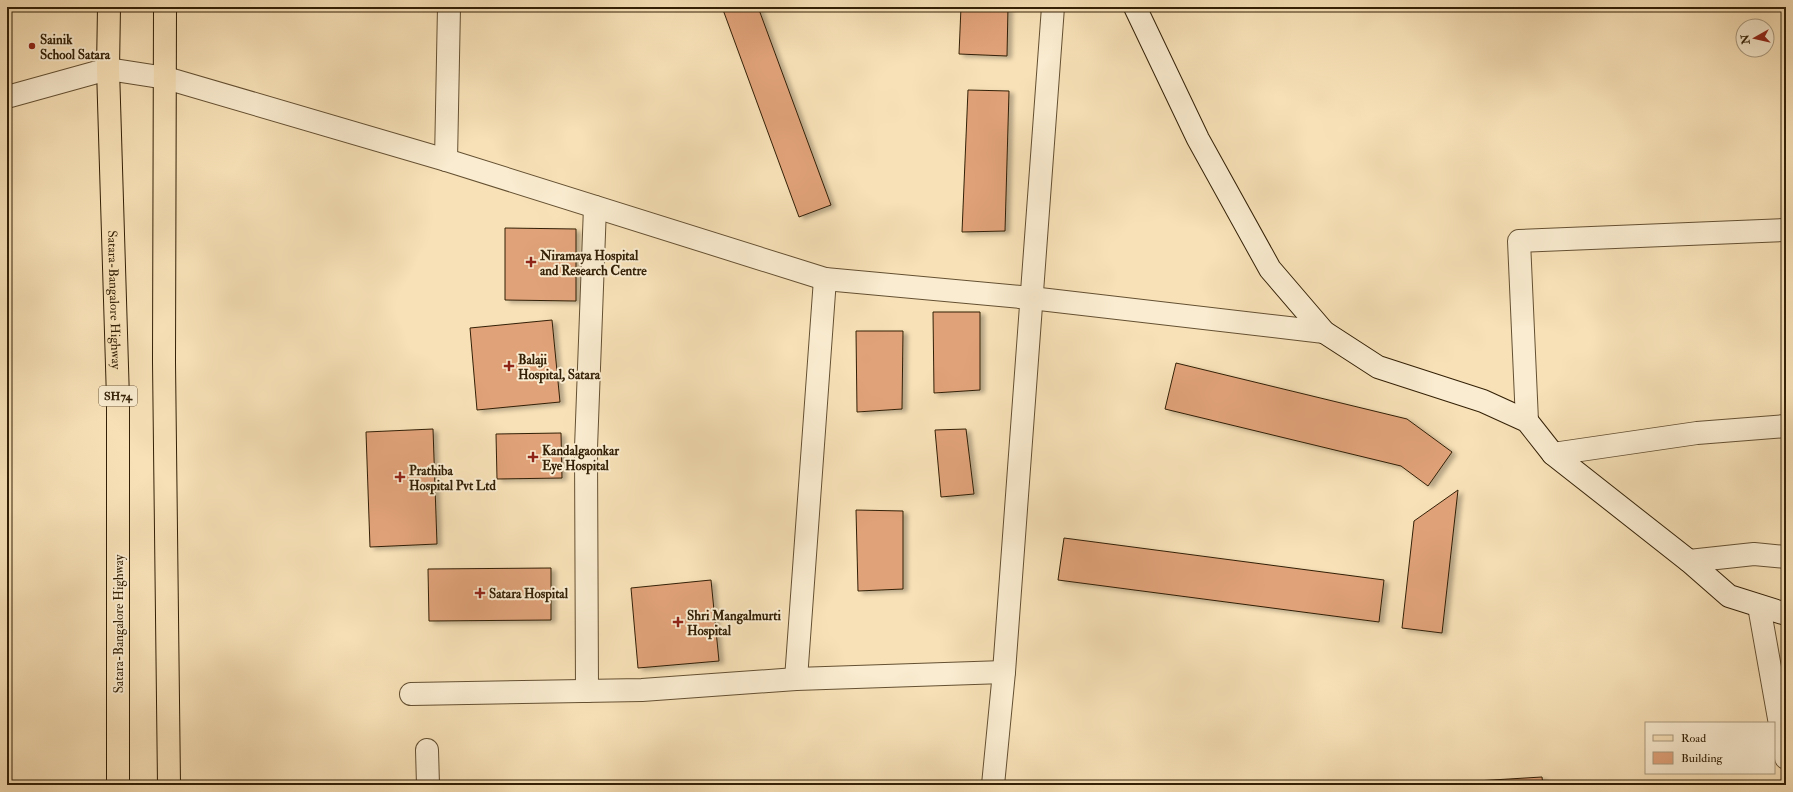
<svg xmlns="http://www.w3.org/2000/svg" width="1793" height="792" font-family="'IM FELL Double Pica',serif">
<defs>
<filter id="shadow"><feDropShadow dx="4.5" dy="2.5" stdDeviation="2" flood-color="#0004"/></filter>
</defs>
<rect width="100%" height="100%" fill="#f8e1b7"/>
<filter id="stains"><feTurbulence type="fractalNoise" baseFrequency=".005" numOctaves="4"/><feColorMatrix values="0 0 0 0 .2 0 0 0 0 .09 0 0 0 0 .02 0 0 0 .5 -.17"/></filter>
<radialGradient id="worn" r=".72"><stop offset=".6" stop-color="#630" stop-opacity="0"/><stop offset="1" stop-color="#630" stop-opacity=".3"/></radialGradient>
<g fill="#e0a279" stroke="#332006" filter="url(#shadow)">
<path d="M722,7H758L831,205L799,217Z"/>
<path d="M961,7H1008L1007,56L959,54Z"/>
<path d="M968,90L1009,91L1005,231L962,232Z"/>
<path d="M505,228L576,229V301L505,300Z"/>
<path d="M933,312H980V390L934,393Z"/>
<path d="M552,320L560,402L477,410L470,328Z"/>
<path d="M856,331H903L902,409L857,412Z"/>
<path d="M1176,363L1407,419L1452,452L1428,486L1401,466L1165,409Z"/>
<path d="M433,429L437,544L370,547L366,432Z"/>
<path d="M966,429L974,494L941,497L935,430Z"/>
<path d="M561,433L562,478L497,479L496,434Z"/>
<path d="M1458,490L1442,633L1402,628L1414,521Z"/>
<path d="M856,510L903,511V589L858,591Z"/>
<path d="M1064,538L1384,580L1379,622L1058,580Z"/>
<path d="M551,568V620L429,621L428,569Z"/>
<path d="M711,580L719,661L638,668L631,588Z"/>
<path d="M1542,777L1543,785H1427L1426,784Z"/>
</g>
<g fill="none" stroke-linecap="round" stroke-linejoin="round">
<defs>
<g id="street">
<path d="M7,97L108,69L166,78L446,160L825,279L1031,298L1324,332"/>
<path d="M446,160L449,7"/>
<path d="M1527,421L1519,241L1786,230"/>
<path d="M1553,454L1697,433L1786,426"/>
<path d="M1689,561L1754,554L1786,557"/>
<path d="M1759,606L1786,758"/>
<path d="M796,679L825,279"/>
<path d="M587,691L586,448L595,207"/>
<path d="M411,694L642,690L796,679L1004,672"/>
<path d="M427,750L428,785"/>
<path d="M993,785L1004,672L1053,7"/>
</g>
<path id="secondary" d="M1135,7L1198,139L1270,269L1324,332L1378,367L1483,401L1527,421L1553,454L1689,561L1729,596L1786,614"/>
<g id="primary">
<path id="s1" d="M109,7L108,69L118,399V785"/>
<path d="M165,7L164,362L169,785"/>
</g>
</defs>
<use href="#street" stroke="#645032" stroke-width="24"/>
<use href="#secondary" stroke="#332006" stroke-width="24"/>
<use href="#primary" stroke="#332006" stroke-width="24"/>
<use href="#street" stroke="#faecd0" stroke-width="22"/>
<use href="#secondary" stroke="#faecd0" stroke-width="22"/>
<use href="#primary" stroke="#f8e1b7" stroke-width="22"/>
</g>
<g fill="#8f2418" stroke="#faecd0" stroke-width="1.5">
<circle cx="32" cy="46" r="4"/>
<path d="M529 256h4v4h4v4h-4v4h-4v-4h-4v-4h4z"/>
<path d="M507 360h4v4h4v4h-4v4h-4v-4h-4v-4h4z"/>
<path d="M531 451h4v4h4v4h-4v4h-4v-4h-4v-4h4z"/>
<path d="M398 471h4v4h4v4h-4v4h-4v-4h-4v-4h4z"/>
<path d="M478 587h4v4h4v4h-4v4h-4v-4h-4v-4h4z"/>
<path d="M676 616h4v4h4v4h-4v4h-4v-4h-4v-4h4z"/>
</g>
<g text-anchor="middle" stroke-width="4" stroke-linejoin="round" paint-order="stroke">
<rect fill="#faecd0" stroke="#6f5d43" stroke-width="1" x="99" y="386" width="38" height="20" rx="3"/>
<g font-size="12" font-weight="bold" fill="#332006">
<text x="118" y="400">SH74</text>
</g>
<g font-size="13" font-weight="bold" fill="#332006" stroke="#faecd0" text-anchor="start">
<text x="40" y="44">Sainik<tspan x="40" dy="15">School Satara</tspan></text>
<text x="540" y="260">Niramaya Hospital<tspan x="540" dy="15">and Research Centre</tspan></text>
<text x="518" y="364">Balaji<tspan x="518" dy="15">Hospital, Satara</tspan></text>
<text x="542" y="455">Kandalgaonkar<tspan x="542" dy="15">Eye Hospital</tspan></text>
<text x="409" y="475">Prathiba<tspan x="409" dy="15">Hospital Pvt Ltd</tspan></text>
<text x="489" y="598">Satara Hospital</text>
<text x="687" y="620">Shri Mangalmurti<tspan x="687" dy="15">Hospital</tspan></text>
</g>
<g font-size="13" fill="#332006" stroke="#faecd0">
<text dy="5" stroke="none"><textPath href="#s1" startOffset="293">Satara-Bangalore Highway</textPath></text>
<text transform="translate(118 624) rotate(-90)" y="5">Satara-Bangalore Highway</text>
</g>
</g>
<rect width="1793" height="792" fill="none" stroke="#f8e1b7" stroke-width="24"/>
<rect x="8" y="8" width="1777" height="776" fill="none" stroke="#332006" stroke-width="2"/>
<rect x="12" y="12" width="1769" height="768" fill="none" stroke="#332006"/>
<rect x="1645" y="722" width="130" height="52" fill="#faecd0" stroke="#aa9a7f"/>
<rect x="1653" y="735" width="20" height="6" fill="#f8e1b7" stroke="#aa9a7f"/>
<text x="1681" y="742" font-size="12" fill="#332006">Road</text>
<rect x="1653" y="752" width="20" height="12" fill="#e0a279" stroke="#aa9a7f"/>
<text x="1681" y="762" font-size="12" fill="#332006">Building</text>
<g transform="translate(1755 38) rotate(262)"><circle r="19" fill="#faecd0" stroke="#aa9a7f"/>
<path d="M0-3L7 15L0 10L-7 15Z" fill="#8f2418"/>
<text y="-6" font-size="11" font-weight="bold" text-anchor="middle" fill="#332006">N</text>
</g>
<rect width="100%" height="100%" filter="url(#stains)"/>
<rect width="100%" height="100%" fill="url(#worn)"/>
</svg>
